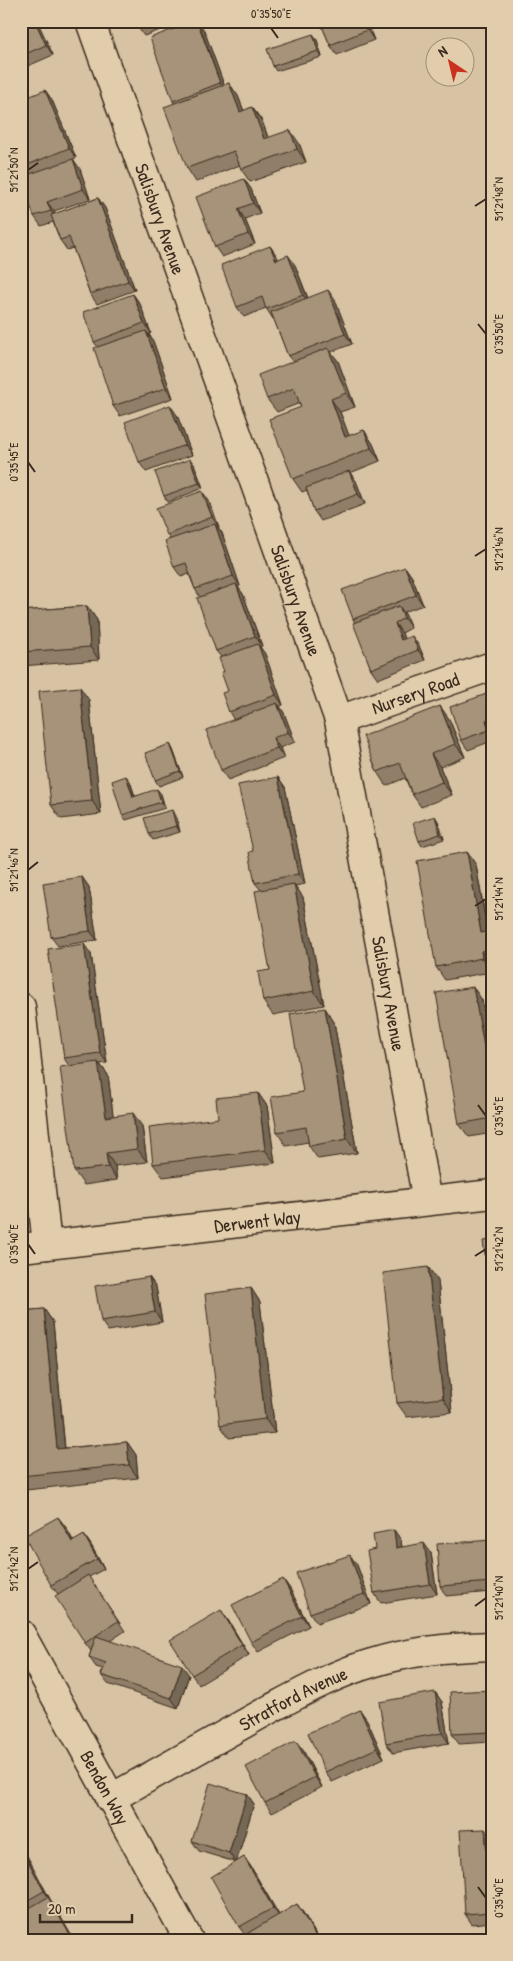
<svg xmlns="http://www.w3.org/2000/svg" width="513" height="1961" font-family="'Patrick Hand',sans-serif">
<rect width="100%" height="100%" fill="#d7c3a3"/>
<filter id="ink" filterUnits="userSpaceOnUse"><feTurbulence type="fractalNoise" baseFrequency=".02" numOctaves="2"/><feDisplacementMap in="SourceGraphic" scale="10" xChannelSelector="R" yChannelSelector="G"/><feConvolveMatrix kernelMatrix="1 2 1 2 8 2 1 2 1" color-interpolation-filters="sRGB"/></filter>
<g filter="url(#ink)">
<g fill="none" stroke-linecap="round" stroke-linejoin="round">
<defs>
<g id="street">
<path id="s1" d="M90,21L339,720L427,1201"/>
<path id="s2" d="M339,720L492,666"/>
<path d="M21,1007L47,1245"/>
<path id="s3" d="M21,1248L492,1194"/>
<path id="s4" d="M21,1634L189,1940"/>
<path id="s5" d="M110,1799C164,1769 218,1738 272,1708C304,1691 337,1673 372,1663C410,1651 452,1647 492,1646"/>
</g>
</defs>
<use href="#street" stroke="#3b2a1e" stroke-width="31"/>
<use href="#street" stroke="#e1cdab" stroke-width="28"/>
</g>
<g fill="#907e68" stroke="#3b2a1e">
<path d="M21,21H40L41,23L38,24L53,55L21,69Z"/>
<path d="M135,21H185L144,36L137,26Z"/>
<path d="M320,21H366L374,40L337,55L330,45Z"/>
<path d="M204,30L224,85L229,83L238,96L244,111L252,107L262,121L268,137L299,143L306,162L250,182L241,169L240,165L196,182L187,168L174,103L173,101Z"/>
<path d="M313,34L317,40L322,57L276,71L273,66Z"/>
<path d="M45,90L52,100L76,158L73,159L80,169L90,199L54,211L55,214L98,198L105,208L135,290L97,304L90,294L73,248L67,250L60,240L53,222L41,226L34,216L30,174L25,166L27,118Z"/>
<path d="M244,179L251,189L260,213L245,219L255,244L222,257L215,247Z"/>
<path d="M270,246L278,259L295,265L308,298L335,300L352,344L331,352L338,361L355,407L340,412L349,436L364,430L373,444L380,461L350,473L356,481L365,504L321,521L314,511L307,490L302,492L293,479L301,407L300,403L277,412L267,399L293,362L288,356L274,319H273L266,308L244,317L237,307Z"/>
<path d="M133,294L140,304L151,333L149,334L153,341L173,398L120,416L113,406L98,347L94,342Z"/>
<path d="M177,415L192,455L146,472L139,462Z"/>
<path d="M194,464L203,488L168,502L164,496Z"/>
<path d="M209,501L219,527H218L222,533L240,586L238,587L243,594L262,646L260,647L265,654L283,705L280,706L284,713L295,742L280,748L284,758L228,780L221,770L234,720L229,712L228,691L221,657L216,651L200,597L195,589L189,574L181,577L174,567L170,539L167,535Z"/>
<path d="M405,567L412,577L423,605L404,612L406,616L411,628L402,633L404,639L419,646L425,660L378,679L371,669L355,623L353,619Z"/>
<path d="M87,606L97,620L99,660L21,666V611Z"/>
<path d="M492,692V741L468,750L461,740Z"/>
<path d="M89,700L101,814L61,819L51,805Z"/>
<path d="M440,706L449,719L465,757L440,767L452,795L421,807L412,794L405,778L386,786L377,772Z"/>
<path d="M170,744L173,750L183,777L159,786L155,780Z"/>
<path d="M278,777L285,787L305,884L295,886L303,897L324,1005L273,1015L263,1001L270,970L261,890L255,883L253,851Z"/>
<path d="M130,781L135,796L161,794L165,808L126,820L122,815Z"/>
<path d="M172,810L176,816L180,832L153,840L149,834Z"/>
<path d="M438,821L444,839L422,846L419,841Z"/>
<path d="M467,852L476,865L488,932L492,931V964H490L491,972L445,980L436,967Z"/>
<path d="M82,877L89,887L97,940L58,946L51,937Z"/>
<path d="M91,954L107,1063L100,1064L108,1075L113,1116L142,1126L147,1162L115,1166L117,1180L84,1185L74,1171L69,1066L64,1058Z"/>
<path d="M473,987L482,1000L492,1052V1133L469,1137L459,1124Z"/>
<path d="M325,1008L334,1022L357,1153L318,1159L309,1146L308,1142L286,1146L277,1132L303,1092Z"/>
<path d="M258,1093L267,1106L275,1163L163,1177L153,1164L218,1118Z"/>
<path d="M492,1240V1282L488,1276Z"/>
<path d="M428,1267L438,1281L452,1412L407,1417L397,1403Z"/>
<path d="M149,1277L156,1287L162,1322L108,1331L101,1321Z"/>
<path d="M251,1288L260,1302L275,1433L229,1438L220,1425Z"/>
<path d="M44,1309L53,1322L65,1448L127,1442L136,1455L138,1478L26,1490L21,1483V1311Z"/>
<path d="M65,1526L74,1542L84,1535L91,1545L104,1569L89,1577L125,1631L110,1641L189,1675L178,1708L108,1684L101,1675L103,1669L96,1667L89,1657L91,1651L85,1643L58,1594L51,1585Z"/>
<path d="M394,1530L401,1540L402,1547L431,1553L437,1594L381,1603L374,1593L375,1549Z"/>
<path d="M492,1540V1592L446,1596L440,1586Z"/>
<path d="M357,1565L371,1604L317,1623L310,1613Z"/>
<path d="M283,1579L290,1589L309,1626L258,1652L251,1642Z"/>
<path d="M228,1620L249,1655L199,1685L192,1675Z"/>
<path d="M492,1690V1742L459,1744L452,1734Z"/>
<path d="M435,1692L442,1702L449,1743L393,1753L386,1743Z"/>
<path d="M360,1710L367,1720L384,1758L332,1782L325,1772Z"/>
<path d="M303,1750L322,1787L272,1813L265,1803Z"/>
<path d="M247,1794L254,1804L236,1862L244,1857L251,1867L279,1915L297,1904L304,1914L319,1940H245V1935L239,1927L235,1862L199,1851L192,1841Z"/>
<path d="M492,1838V1922L472,1924L465,1914Z"/>
<path d="M21,1846L25,1852L51,1901V1902L74,1940H23L21,1936Z"/>
</g>
<g fill="#756755" stroke="#3b2a1e">
<path d="M35,21H36L40,27L53,55L46,45Z"/>
<path d="M198,21L204,30L227,93L220,83Z"/>
<path d="M363,21H366L374,40L367,30Z"/>
<path d="M313,34L317,40L322,57L318,51Z"/>
<path d="M229,83L238,96L249,125L240,112Z"/>
<path d="M45,90L52,100L76,158L69,148Z"/>
<path d="M252,107L262,121L273,152L264,139Z"/>
<path d="M290,130L299,143L306,162L297,149Z"/>
<path d="M73,159L80,169L90,199L83,189Z"/>
<path d="M244,179L251,189L260,213L253,203Z"/>
<path d="M98,198L105,208L135,290L128,281Z"/>
<path d="M47,202L54,211L58,221L51,211Z"/>
<path d="M238,209L245,219L255,244L248,234Z"/>
<path d="M270,246L277,256L282,270L276,260Z"/>
<path d="M288,255L295,265L310,305L303,295Z"/>
<path d="M328,290L335,300L352,344L345,334Z"/>
<path d="M133,294L140,304L151,333L144,323Z"/>
<path d="M146,331L153,341L173,398L166,388Z"/>
<path d="M328,348L338,361L355,407L346,393Z"/>
<path d="M331,399L340,412L355,451L345,437Z"/>
<path d="M170,405L177,415L192,455L185,445Z"/>
<path d="M364,430L373,444L380,461L371,448Z"/>
<path d="M190,459L194,464L203,488L199,483Z"/>
<path d="M349,471L356,481L365,504L358,494Z"/>
<path d="M202,491L209,501L219,527L212,517Z"/>
<path d="M215,524L222,533L240,586L233,576Z"/>
<path d="M405,567L412,577L423,605L416,595Z"/>
<path d="M236,584L243,594L262,646L255,636Z"/>
<path d="M87,606L97,620L99,660L90,647Z"/>
<path d="M399,606L406,616L411,628L404,618Z"/>
<path d="M395,623L402,633L408,650L401,640Z"/>
<path d="M412,636L419,646L425,660L418,650Z"/>
<path d="M258,644L265,654L283,705L276,695Z"/>
<path d="M80,687L89,700L101,814L92,801Z"/>
<path d="M277,703L284,713L295,742L288,732Z"/>
<path d="M440,706L449,719L465,757L455,744Z"/>
<path d="M486,720L492,728V733L489,730Z"/>
<path d="M273,738L280,748L284,758L277,748Z"/>
<path d="M170,744L173,750L183,777L180,771Z"/>
<path d="M431,754L440,767L452,795L442,782Z"/>
<path d="M126,776L130,781L136,802L133,797Z"/>
<path d="M278,777L285,787L305,884L298,874Z"/>
<path d="M157,789L161,794L165,808L161,802Z"/>
<path d="M172,810L176,816L180,832L176,826Z"/>
<path d="M435,816L438,821L444,839L440,834Z"/>
<path d="M467,852L476,865L490,947L481,933Z"/>
<path d="M82,877L89,887L97,940L90,931Z"/>
<path d="M294,884L303,897L324,1005L314,991Z"/>
<path d="M84,944L91,954L107,1063L100,1053Z"/>
<path d="M481,951L490,964L491,972L482,958Z"/>
<path d="M473,987L482,1000L492,1052V1074L488,1068Z"/>
<path d="M325,1008L334,1022L357,1153L347,1139Z"/>
<path d="M98,1062L108,1075L115,1130L106,1117Z"/>
<path d="M258,1093L267,1106L275,1163L265,1150Z"/>
<path d="M133,1113L142,1126L147,1162L137,1149Z"/>
<path d="M106,1153L115,1166L117,1180L108,1167Z"/>
<path d="M428,1267L438,1281L452,1412L443,1398Z"/>
<path d="M149,1277L156,1287L162,1322L155,1312Z"/>
<path d="M251,1288L260,1302L275,1433L265,1419Z"/>
<path d="M44,1309L53,1322L66,1462L57,1449Z"/>
<path d="M127,1442L136,1455L138,1478L129,1465Z"/>
<path d="M58,1517L65,1526L79,1552L72,1542Z"/>
<path d="M394,1530L401,1540L403,1558L396,1548Z"/>
<path d="M84,1535L91,1545L104,1569L97,1559Z"/>
<path d="M424,1543L431,1553L437,1594L430,1584Z"/>
<path d="M350,1555L357,1565L371,1604L364,1594Z"/>
<path d="M283,1579L290,1589L309,1626L302,1616Z"/>
<path d="M221,1610L228,1620L249,1655L242,1645Z"/>
<path d="M182,1665L189,1675L178,1708L171,1698Z"/>
<path d="M435,1692L442,1702L449,1743L442,1733Z"/>
<path d="M360,1710L367,1720L384,1758L377,1748Z"/>
<path d="M296,1741L303,1750L322,1787L315,1777Z"/>
<path d="M247,1794L254,1804L236,1863L229,1853Z"/>
<path d="M485,1829L492,1838V1863L487,1857Z"/>
<path d="M21,1846L25,1852L51,1901L44,1891L21,1848Z"/>
<path d="M244,1857L251,1867L280,1917L273,1908Z"/>
<path d="M48,1897L55,1907L74,1940H73Z"/>
<path d="M297,1904L304,1914L319,1940H318Z"/>
</g>
<g fill="#a79379" stroke="#3b2a1e">
<path d="M23,21H35L46,45L21,56V22Z"/>
<path d="M135,21H151L137,26Z"/>
<path d="M195,21H197L220,83L173,101L150,38Z"/>
<path d="M320,21H363L367,30L330,45Z"/>
<path d="M313,34L318,51L273,66L267,49Z"/>
<path d="M229,83L240,112L252,107L264,139L290,130L297,149L241,169L234,151L187,168L164,107Z"/>
<path d="M45,90L69,148L25,166L21,157V120L27,118L21,104V100Z"/>
<path d="M73,159L83,189L47,202L51,211L34,216L21,180V177Z"/>
<path d="M244,179L253,203L238,209L248,234L215,247L196,197Z"/>
<path d="M98,198L128,281L90,294L69,237L60,240L51,215Z"/>
<path d="M270,246L276,260L288,255L303,295L266,309L262,297L237,307L221,265Z"/>
<path d="M328,290L345,334L288,356L271,312Z"/>
<path d="M133,294L144,323L94,342L83,312Z"/>
<path d="M146,331L166,388L113,406L94,348Z"/>
<path d="M328,348L346,393L331,399L345,437L364,430L371,448L293,479L269,419L301,407L294,388L267,399L258,375Z"/>
<path d="M170,405L185,445L139,462L125,422Z"/>
<path d="M190,459L199,483L164,496L155,472Z"/>
<path d="M349,471L358,494L314,511L306,488Z"/>
<path d="M202,491L212,517L167,535L156,508Z"/>
<path d="M215,524L233,576L195,589L186,563L174,567L165,541Z"/>
<path d="M405,567L416,595L353,619L342,590Z"/>
<path d="M236,584L255,636L216,651L197,598Z"/>
<path d="M87,606L90,647L21,652V611Z"/>
<path d="M399,606L404,618L395,623L401,640L412,636L418,650L371,669L353,623Z"/>
<path d="M258,644L276,695L229,712L222,693L228,691L221,672H224L219,658Z"/>
<path d="M80,687L92,801L51,805L39,691Z"/>
<path d="M492,692V718L486,720L489,730L461,740L450,707Z"/>
<path d="M277,703L288,732L273,738L277,748L221,770L206,730Z"/>
<path d="M440,706L455,744L431,754L442,782L412,794L400,763L377,772L363,736Z"/>
<path d="M170,744L180,771L155,780L145,753Z"/>
<path d="M126,776L133,797L157,789L161,802L122,815L112,781Z"/>
<path d="M278,777L298,874L255,883L249,852L253,851L238,785Z"/>
<path d="M172,810L176,826L149,834L144,818Z"/>
<path d="M435,816L440,834L419,841L413,823Z"/>
<path d="M467,852L481,933L492,931V949L481,951L482,958L436,967L417,861Z"/>
<path d="M82,877L90,931L51,937L43,883Z"/>
<path d="M294,884L314,991L263,1001L258,972L270,970L255,891Z"/>
<path d="M84,944L100,1053L64,1058L48,949Z"/>
<path d="M473,987L488,1068L492,1067V1104H490L492,1112V1118L459,1124L436,993Z"/>
<path d="M325,1008L347,1139L309,1146L306,1127L277,1132L271,1097L303,1092L290,1014Z"/>
<path d="M98,1062L106,1117L133,1113L137,1149L106,1153L108,1167L74,1171L60,1067Z"/>
<path d="M258,1093L265,1150L153,1164L149,1127L218,1118L216,1098Z"/>
<path d="M492,1240V1276H488L483,1241Z"/>
<path d="M428,1267L443,1398L397,1403L383,1273Z"/>
<path d="M149,1277L155,1312L101,1321L95,1286Z"/>
<path d="M251,1288L265,1419L220,1425L205,1294Z"/>
<path d="M44,1309L57,1449L127,1442L129,1465L21,1476V1311Z"/>
<path d="M58,1517L72,1542L84,1535L97,1559L51,1585L24,1536Z"/>
<path d="M394,1530L396,1548L424,1543L430,1584L374,1593L367,1551L375,1549L373,1534Z"/>
<path d="M492,1540V1582L440,1586L437,1544Z"/>
<path d="M350,1555L364,1594L310,1613L296,1573Z"/>
<path d="M88,1575L118,1621L85,1643L55,1596Z"/>
<path d="M283,1579L302,1616L251,1642L232,1605Z"/>
<path d="M221,1610L242,1645L192,1675L170,1640Z"/>
<path d="M96,1636L182,1665L171,1698L101,1675L106,1663L89,1657Z"/>
<path d="M492,1690V1732L452,1734L450,1692Z"/>
<path d="M435,1692L442,1733L386,1743L379,1702Z"/>
<path d="M360,1710L377,1748L325,1772L308,1733Z"/>
<path d="M296,1741L315,1777L265,1803L246,1767Z"/>
<path d="M210,1783L247,1794L229,1853L192,1841Z"/>
<path d="M485,1829L487,1857L492,1856V1912L465,1914L460,1830Z"/>
<path d="M21,1848L44,1891L21,1904Z"/>
<path d="M244,1857L273,1908L239,1927L211,1877Z"/>
<path d="M48,1897L73,1940H23L21,1936V1913Z"/>
<path d="M297,1904L318,1940H245L243,1936Z"/>
</g>
</g>
<path fill="none" stroke="#3b2a1e" stroke-width="2" d="M271,28L278,38M28,170L38,163M475,206L486,199M478,324L486,334M28,462L35,472M475,556L486,549M28,870L38,862M475,906L486,899M478,1105L486,1116M28,1244L35,1254M475,1256L486,1249M28,1569L38,1562M475,1606L486,1598M478,1887L486,1898"/>
<g text-anchor="middle" stroke-width="4" stroke-linejoin="round" paint-order="stroke">
<g font-size="19" fill="#3b2a1e" stroke="#e1cdab">
<text dy="7" stroke="none"><textPath href="#s1" startOffset="210">Salisbury Avenue</textPath></text>
<text dy="7" stroke="none"><textPath href="#s1" startOffset="615">Salisbury Avenue</textPath></text>
<text dy="7" stroke="none"><textPath href="#s2" startOffset="81">Nursery Road</textPath></text>
<text dy="7" stroke="none"><textPath href="#s1" startOffset="1020">Salisbury Avenue</textPath></text>
<text dy="7" stroke="none"><textPath href="#s3" startOffset="238">Derwent Way</textPath></text>
<text dy="7" stroke="none"><textPath href="#s5" startOffset="209">Stratford Avenue</textPath></text>
<text dy="7" stroke="none"><textPath href="#s4" startOffset="175">Bendon Way</textPath></text>
</g>
</g>
<rect width="513" height="1961" fill="none" stroke="#e1cdab" stroke-width="55"/>
<g transform="translate(450 62) rotate(325)"><circle r="24" fill="#e1cdab" stroke="#9f8c73"/>
<path d="M0-4L9 19L0 12L-9 19Z" fill="#c8321e"/>
<text y="-8" font-size="14" font-weight="bold" text-anchor="middle" fill="#3b2a1e">N</text>
</g>
<path d="M40 1914v8h92v-8" fill="none" stroke="#3b2a1e" stroke-width="2.5"/>
<text x="48" y="1914" font-size="15" fill="#3b2a1e" stroke="#e1cdab" stroke-width="4" paint-order="stroke">20 m</text>
<rect x="28" y="28" width="458" height="1906" fill="none" stroke="#3b2a1e" stroke-width="2"/>
<g font-size="12" text-anchor="middle" fill="#3b2a1e">
<text x="271" y="18">0°35'50"E</text>
<text transform="translate(14 170) rotate(-90)" y="4">51°21'50"N</text>
<text transform="translate(499 199) rotate(-90)" y="4">51°21'48"N</text>
<text transform="translate(499 334) rotate(-90)" y="4">0°35'50"E</text>
<text transform="translate(14 462) rotate(-90)" y="4">0°35'45"E</text>
<text transform="translate(499 549) rotate(-90)" y="4">51°21'46"N</text>
<text transform="translate(14 870) rotate(-90)" y="4">51°21'46"N</text>
<text transform="translate(499 899) rotate(-90)" y="4">51°21'44"N</text>
<text transform="translate(499 1116) rotate(-90)" y="4">0°35'45"E</text>
<text transform="translate(14 1244) rotate(-90)" y="4">0°35'40"E</text>
<text transform="translate(499 1249) rotate(-90)" y="4">51°21'42"N</text>
<text transform="translate(14 1569) rotate(-90)" y="4">51°21'42"N</text>
<text transform="translate(499 1598) rotate(-90)" y="4">51°21'40"N</text>
<text transform="translate(499 1898) rotate(-90)" y="4">0°35'40"E</text>
</g>
</svg>
